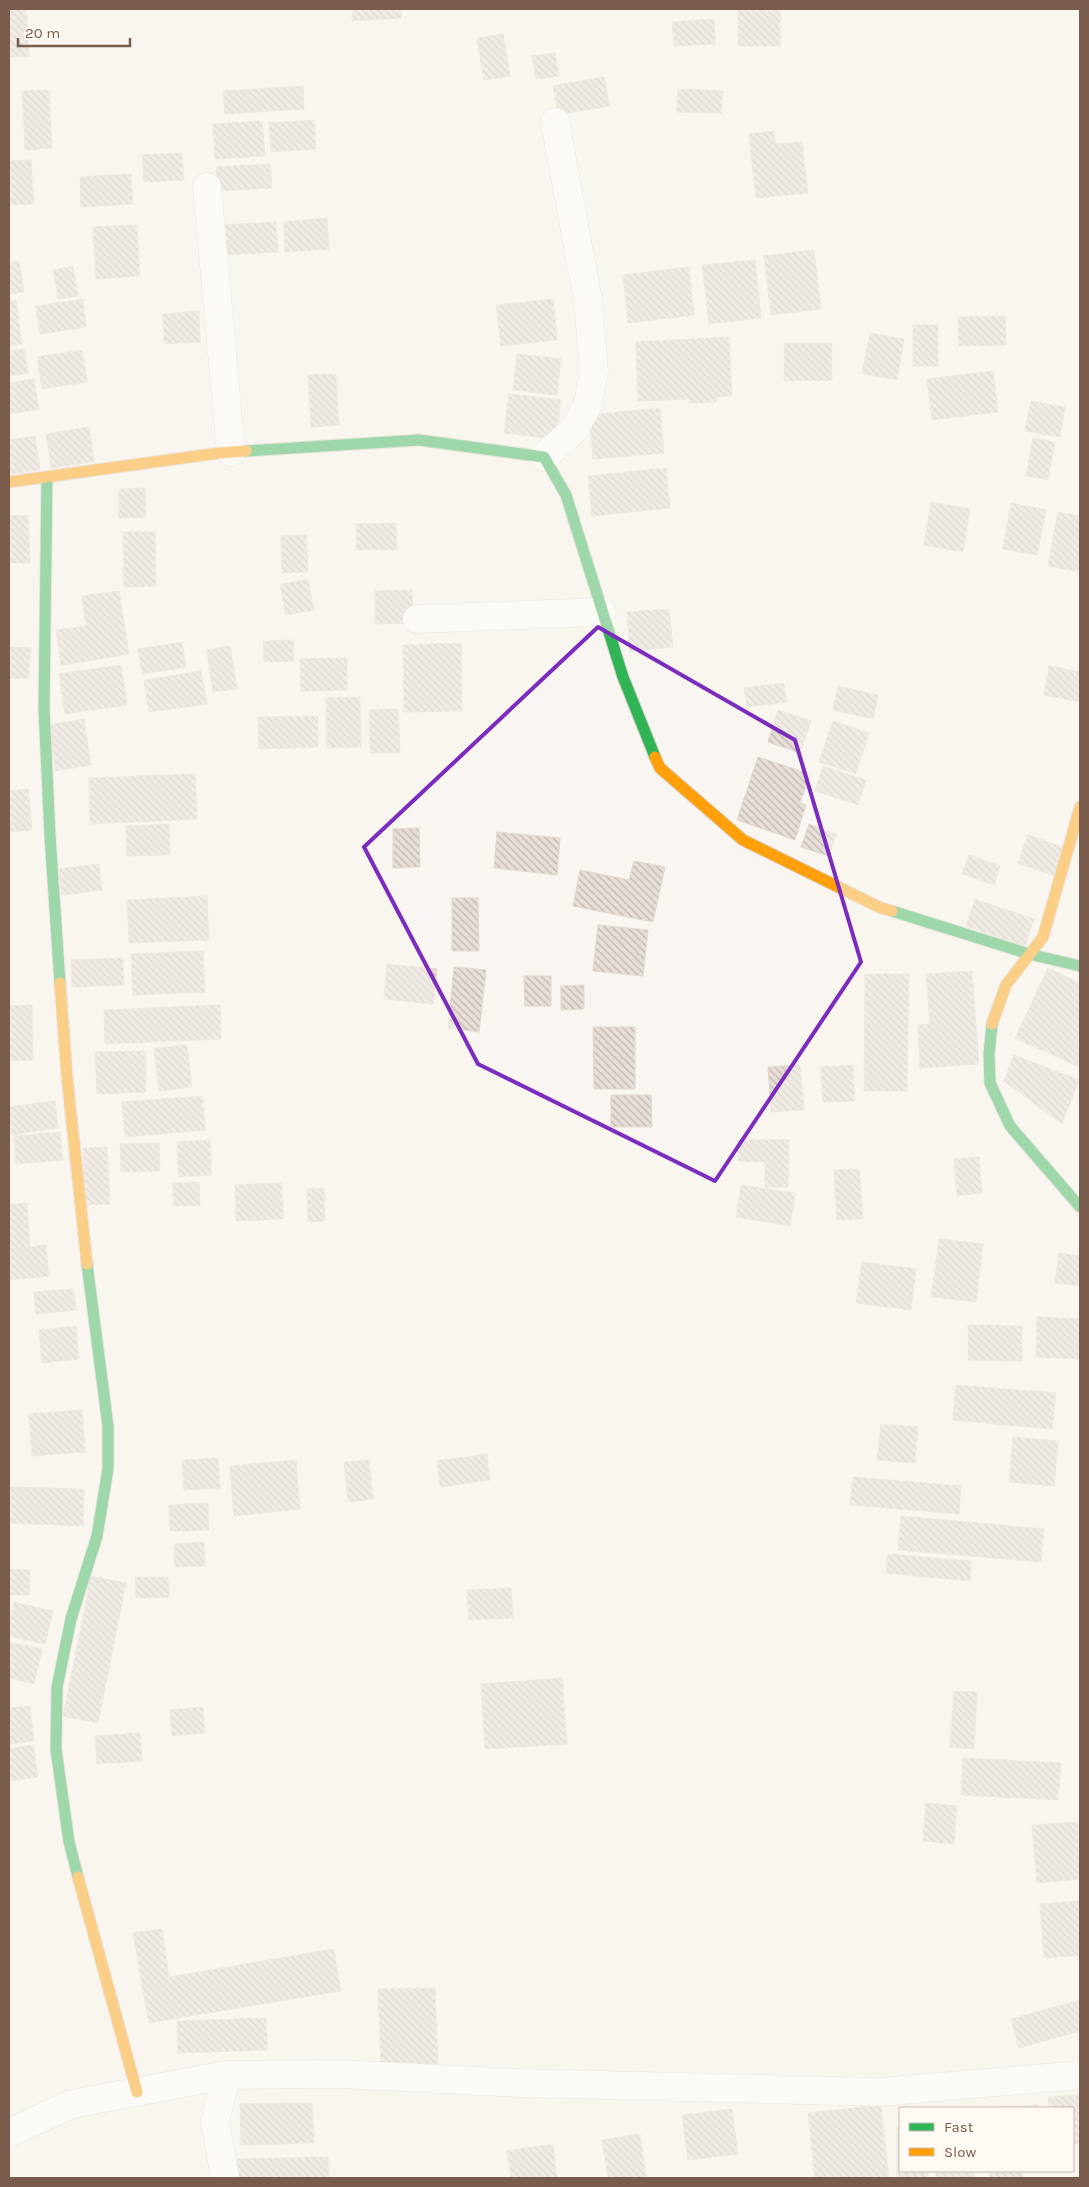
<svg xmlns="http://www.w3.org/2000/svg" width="1089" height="2187" font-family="Karla,sans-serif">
<defs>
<pattern id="building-back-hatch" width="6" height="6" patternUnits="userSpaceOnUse" patternTransform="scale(1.25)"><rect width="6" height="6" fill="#e6ded7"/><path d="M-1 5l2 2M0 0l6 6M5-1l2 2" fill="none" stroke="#bfb7b1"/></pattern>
</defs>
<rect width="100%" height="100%" fill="#f9f5f0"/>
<g fill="url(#building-back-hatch)" stroke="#e2d8d2">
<path d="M9,9H26L29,56L9,57Z"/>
<path d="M352,9H401V18L352,21Z"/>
<rect x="738" y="9" width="42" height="37"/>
<path d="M714,19L715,44L674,46L672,22Z"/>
<path d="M503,34L510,76L484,80L477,38Z"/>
<path d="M555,53L559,76L536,79L532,56Z"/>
<path d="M604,77L610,106L558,115L553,86Z"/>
<path d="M303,86L304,109L225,114L223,91Z"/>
<path d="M678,89L723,91L721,113L677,112Z"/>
<path d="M49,90L52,148L25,150L22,91Z"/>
<path d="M314,120L316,149L271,152L269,123Z"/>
<path d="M262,121L265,156L215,159L213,124Z"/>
<path d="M774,131L776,144L802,142L808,193L756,198L749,134Z"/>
<path d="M182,153L184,180L144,182L142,155Z"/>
<path d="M31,160L34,204L9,205V161Z"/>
<path d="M270,164L272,188L218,191L216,167Z"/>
<path d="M131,174L133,204L81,207L80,177Z"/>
<path d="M327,218L329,249L285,252L284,222Z"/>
<path d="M276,222L278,252L225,255L223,225Z"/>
<path d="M137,225L140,276L96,279L93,227Z"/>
<path d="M814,250L821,309L771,315L764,256Z"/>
<path d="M755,260L761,318L709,324L702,265Z"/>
<path d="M19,261L24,292L9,294V263Z"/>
<path d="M73,266L78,296L58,299L53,270Z"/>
<path d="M689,267L694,315L628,323L623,275Z"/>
<path d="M83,299L86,327L40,334L36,306Z"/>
<path d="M553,299L557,340L501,346L496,305Z"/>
<path d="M16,300L22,344L9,346V301Z"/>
<path d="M199,311L200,342L164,344L163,314Z"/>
<path d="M1005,316L1006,345L959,346L958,317Z"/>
<rect x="913" y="325" width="25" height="41"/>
<path d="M870,333L904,339L897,380L862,374Z"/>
<path d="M729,337L732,396L716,397V402L689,403V399L638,401L636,342Z"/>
<path d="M784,343H832V380L784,381Z"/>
<path d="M24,349L28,373L9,376V351Z"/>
<path d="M82,350L87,382L42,389L37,357Z"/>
<path d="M517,354L561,359L557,395L513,390Z"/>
<path d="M993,371L998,412L932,420L927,379Z"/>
<path d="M336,374L339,425L311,427L308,375Z"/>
<path d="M34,379L39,409L9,414V383Z"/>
<path d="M509,394L561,400L556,439L504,433Z"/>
<path d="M1031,401L1065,407L1060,437L1025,431Z"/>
<path d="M660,408L664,453L593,459L589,415Z"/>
<path d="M89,427L94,462L51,468L46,434Z"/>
<path d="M35,436L40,470L9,474V440Z"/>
<path d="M1033,438L1055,442L1048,480L1026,476Z"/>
<path d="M666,468L670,508L592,516L588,476Z"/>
<path d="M145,488L146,517L119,518V489Z"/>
<path d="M931,502L970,509L963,552L924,545Z"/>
<path d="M1011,503L1046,510L1037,555L1003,549Z"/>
<path d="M1058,512L1080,516V572L1048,566Z"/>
<path d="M28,515L30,563H9V516Z"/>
<path d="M396,523L397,549L357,550L356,524Z"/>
<path d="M123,532H155L156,586L124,587Z"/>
<path d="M306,535L308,572L282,573L281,536Z"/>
<path d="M308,579L314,610L286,615L280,585Z"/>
<path d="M412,590L413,623L375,624V591Z"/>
<path d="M119,591L129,654L61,665L56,630L86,626L82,596Z"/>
<path d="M669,609L673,647L630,651L627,612Z"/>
<path d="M293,640L294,661L264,662L263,641Z"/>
<path d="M182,642L186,667L142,674L138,649Z"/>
<path d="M461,643L462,711L404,712L403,645Z"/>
<path d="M230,646L237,689L213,692L207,650Z"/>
<path d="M9,647L31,648L28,679L9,678Z"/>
<path d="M347,658V690L301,691L300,659Z"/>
<path d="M121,665L127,705L65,714L59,674Z"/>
<path d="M1049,666L1080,672V702L1044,695Z"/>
<path d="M201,671L207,704L149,712L144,680Z"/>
<path d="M784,683L786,702L747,707L744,688Z"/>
<path d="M838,686L878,695L873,719L833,710Z"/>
<path d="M360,697L361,747L327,748L326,698Z"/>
<path d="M398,709L400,753H370L369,710Z"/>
<path d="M778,710L811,721L800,753L768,742Z"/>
<path d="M318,716V747L259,749L258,717Z"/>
<path d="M84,719L91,765L56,771L48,725Z"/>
<path d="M833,721L869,733L856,774L819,762Z"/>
<path d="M758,757L810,774L800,803L806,805L795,840L737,820Z"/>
<path d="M823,766L866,780L858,805L815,791Z"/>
<path d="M195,774L197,819L90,824L89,778Z"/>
<path d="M28,789L32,830L9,832V791Z"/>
<path d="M169,824L170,855L127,856L126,826Z"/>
<path d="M809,824L836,834L829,856L801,847Z"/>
<path d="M419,828L420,867L393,868V829Z"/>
<path d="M497,832L560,838L557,875L494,868Z"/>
<path d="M1028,835L1065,848L1055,876L1018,863Z"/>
<path d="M969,855L1000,866L994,885L962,874Z"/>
<path d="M634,861L665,867L653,922L573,906L580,870L629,880Z"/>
<path d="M99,864L102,890L62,895L59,869Z"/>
<path d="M207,896L209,940L129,943L127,900Z"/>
<path d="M452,898H478L479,951H452Z"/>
<path d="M975,899L1034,919L1025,946L966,926Z"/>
<path d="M598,925L648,930L643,976L593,971Z"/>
<path d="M203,951L205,992L133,995L131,954Z"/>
<path d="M123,958L124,985L72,987L71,960Z"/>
<path d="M387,964L437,969L433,1004L384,999Z"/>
<path d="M454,967L486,970L479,1032L448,1028Z"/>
<path d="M1048,968L1080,983L1079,1067L1015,1038Z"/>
<path d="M972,971L979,1064L920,1068L918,1025L930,1024L926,974Z"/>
<path d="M865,974H909L907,1091H864Z"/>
<path d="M524,976H551V1006H525Z"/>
<path d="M584,985V1009L561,1010V986Z"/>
<path d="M32,1005L33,1060L9,1061V1006Z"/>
<path d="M220,1005L221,1039L105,1044L104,1010Z"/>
<path d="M593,1027H635V1089H594Z"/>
<path d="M187,1045L192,1087L159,1091L154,1048Z"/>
<path d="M145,1051L146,1092L97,1094L95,1052Z"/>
<path d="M1014,1055L1079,1080L1062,1124L1004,1081Z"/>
<path d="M800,1065L804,1110L771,1112L768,1067Z"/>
<path d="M853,1065L855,1101L823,1102L821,1067Z"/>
<path d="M611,1095H651L652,1127H611Z"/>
<path d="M202,1096L205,1130L125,1137L122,1102Z"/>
<path d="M55,1101L58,1128L11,1135L9,1107Z"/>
<path d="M60,1132L63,1160L16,1164L14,1136Z"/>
<path d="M210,1140L211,1175L179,1177L177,1142Z"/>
<path d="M738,1140H789L788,1187H765V1162L738,1161Z"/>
<path d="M159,1143L160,1171L121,1172L120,1144Z"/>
<path d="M107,1147L110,1204L85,1205L83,1148Z"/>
<path d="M979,1157L982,1193L957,1196L954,1159Z"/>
<path d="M859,1169L863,1219L837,1220L834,1170Z"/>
<path d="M199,1182L200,1205L174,1206L173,1183Z"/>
<path d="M282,1183L283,1219L236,1221L235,1185Z"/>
<path d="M741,1185L795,1193L790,1226L736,1217Z"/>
<path d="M324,1188L325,1221L308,1222L307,1189Z"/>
<path d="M27,1203L30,1247L46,1245L49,1276L9,1280V1205Z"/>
<path d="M939,1239L983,1244L976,1302L931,1297Z"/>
<path d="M1059,1253L1080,1256V1286L1055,1283Z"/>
<path d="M862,1262L916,1269L911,1310L856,1303Z"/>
<path d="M73,1289L76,1310L36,1314L34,1292Z"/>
<path d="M1037,1317L1080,1319V1359L1036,1357Z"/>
<path d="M968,1325L1022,1326V1361L968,1360Z"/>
<path d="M76,1326L79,1359L42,1363L39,1330Z"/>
<path d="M956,1385L1056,1393L1052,1429L953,1420Z"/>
<path d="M82,1410L85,1452L32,1456L29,1414Z"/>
<path d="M881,1424L918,1427L915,1463L877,1460Z"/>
<path d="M1013,1437L1058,1441L1054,1486L1009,1482Z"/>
<path d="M487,1454L490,1480L440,1487L437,1461Z"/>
<path d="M218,1458L220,1488L184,1490L182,1460Z"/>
<path d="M296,1460L300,1509L234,1516L230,1466Z"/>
<path d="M369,1460L373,1499L348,1502L344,1462Z"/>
<path d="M853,1477L961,1486L959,1514L850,1505Z"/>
<path d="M9,1487L84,1489L83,1526L9,1523Z"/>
<path d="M208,1503L209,1530L170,1531L169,1505Z"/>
<path d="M901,1516L1044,1529L1041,1562L898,1550Z"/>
<path d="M204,1542L205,1566L175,1567L174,1544Z"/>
<path d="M888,1554L971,1561L970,1581L886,1573Z"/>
<path d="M9,1569L30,1570L29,1595H9Z"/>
<path d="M91,1576L126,1583L98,1723L63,1716Z"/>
<path d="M135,1577H168L169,1597L136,1598Z"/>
<path d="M511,1588L513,1618L469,1620L467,1590Z"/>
<path d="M14,1602L53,1611L45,1644L9,1636V1624Z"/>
<path d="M9,1642L42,1649L34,1684L9,1678Z"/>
<path d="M562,1678L567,1744L485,1749L481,1684Z"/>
<path d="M954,1691L977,1692L974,1749L950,1747Z"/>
<path d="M30,1706L34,1741L9,1744V1708Z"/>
<path d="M203,1707L205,1733L172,1736L170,1710Z"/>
<path d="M140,1733L142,1761L97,1764L95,1736Z"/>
<path d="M33,1745L38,1777L9,1781V1749Z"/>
<path d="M963,1758L1061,1763L1058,1800L961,1795Z"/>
<path d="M926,1803L957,1806L954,1844L923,1841Z"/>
<path d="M1078,1822L1080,1879L1037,1883L1032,1825Z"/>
<path d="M1080,1901V1955L1044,1958L1040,1904Z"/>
<path d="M162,1929L169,1977L334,1949L341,1991L149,2023L133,1933Z"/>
<path d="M435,1988L438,2065L381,2067L378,1989Z"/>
<path d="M1080,2000V2031L1019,2048L1011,2019Z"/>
<path d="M266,2018L267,2050L178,2053L177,2021Z"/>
<path d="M1079,2095L1080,2143L1073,2144V2108H1049L1048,2097Z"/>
<path d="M312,2103L314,2143L241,2145L240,2104Z"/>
<path d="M881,2105L889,2178H815L808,2113Z"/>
<path d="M1038,2105V2108H986Z"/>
<path d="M732,2109L738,2154L688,2160L682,2115Z"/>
<path d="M897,2127H900V2171H928V2178H897Z"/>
<path d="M640,2134L646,2178H608L602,2140Z"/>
<path d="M553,2144L557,2178H511L507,2151Z"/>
<path d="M328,2157L329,2178H237V2159Z"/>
<rect x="936" y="2171" width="38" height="7"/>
<path d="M990,2171H1022L1023,2178H990Z"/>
</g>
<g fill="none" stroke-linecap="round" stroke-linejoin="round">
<defs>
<g id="street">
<path d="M207,187L231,452"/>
<path d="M544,457L574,430L588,404L594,371L588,301L555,122"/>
<path d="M417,619L602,612"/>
<path d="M9,2133L72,2104L226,2075L339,2074L519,2083L880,2092L1080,2075"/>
<path d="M225,2178L215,2122L226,2075"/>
</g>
<g id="fast">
<path d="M246,451L419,440L544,457L566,495L623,677L655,757"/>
<path d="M47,477L44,709L50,836L60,983"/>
<path d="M892,911L1029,954L1080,966"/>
<path d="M992,1024L989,1054L990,1083L1010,1126L1080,1207"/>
<path d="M78,1877L69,1842L56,1749L57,1687L71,1619L97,1536L108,1469V1426L87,1264"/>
</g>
<g id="slow">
<path d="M9,482L219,453L246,451"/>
<path d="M655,757L660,768L743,840L881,908L892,911"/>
<path d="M60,983L67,1077L87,1264"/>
<path d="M992,1024L1006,985L1043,937L1080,807"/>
<path d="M78,1877L137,2092"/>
</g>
</defs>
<use href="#street" stroke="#d7d1cb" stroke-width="29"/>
<use href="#fast" stroke="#d9d2cb" stroke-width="13"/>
<use href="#slow" stroke="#d9d2cb" stroke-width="13"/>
<use href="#street" stroke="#fefefd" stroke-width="28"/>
<use href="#fast" stroke="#30b455" stroke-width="11"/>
<use href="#slow" stroke="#ff9f0a" stroke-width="11"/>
</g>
<path d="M0 0H1089V2187H0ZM598,627L795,740L861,962L715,1181L478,1064L364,847Z" fill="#f9f5f0" fill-opacity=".55" fill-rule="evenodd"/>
<path fill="none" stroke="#7b2cbf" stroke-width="4" stroke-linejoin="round" d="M598,627L795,740L861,962L715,1181L478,1064L364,847Z"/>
<rect width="1089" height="2187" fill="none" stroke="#7a5c4d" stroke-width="20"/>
<rect x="899" y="2107" width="175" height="65" fill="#fffaf3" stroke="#cabbb1"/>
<rect x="909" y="2123" width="25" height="8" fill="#30b455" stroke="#cabbb1"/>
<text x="944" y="2132" font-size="15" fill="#7a5c4d">Fast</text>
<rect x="909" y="2148" width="25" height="8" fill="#ff9f0a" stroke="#cabbb1"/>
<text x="944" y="2157" font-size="15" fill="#7a5c4d">Slow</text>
<path d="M18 38v8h112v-8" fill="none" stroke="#7a5c4d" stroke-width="2.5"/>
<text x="25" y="38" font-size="15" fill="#7a5c4d" stroke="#fffaf3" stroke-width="4" paint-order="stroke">20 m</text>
</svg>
